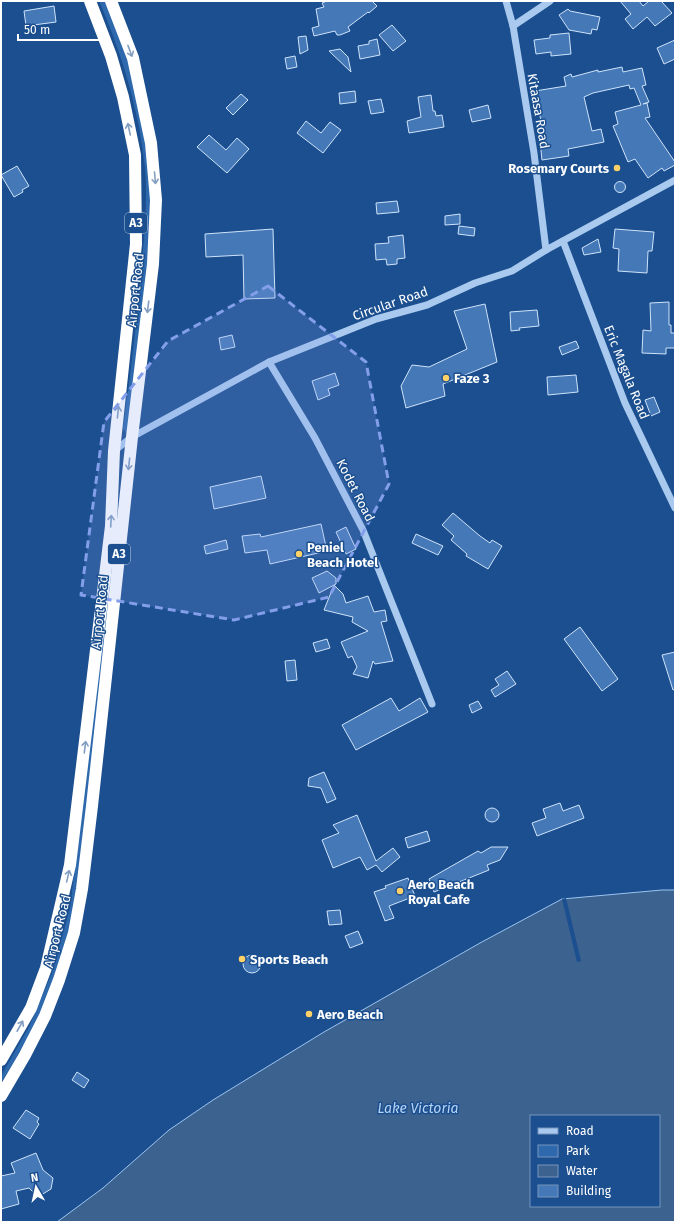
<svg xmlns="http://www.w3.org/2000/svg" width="676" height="1223" font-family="'Fira Sans',sans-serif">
<rect width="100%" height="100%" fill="#1b4f8f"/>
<g fill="#2e69ad">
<path d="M99,1H106L128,60L144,123L152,186V238L127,435L123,428C130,379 136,329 140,280C144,243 148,204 145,168C139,110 122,54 99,1Z"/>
<path d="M125,455L83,852L72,920L57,971L34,1028L1,1083V1076L29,1027L52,973L70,908Z"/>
</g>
<path fill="#3c6290" stroke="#9cc4f0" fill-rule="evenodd" d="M662,890H675V1222H57L103,1188L169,1130L213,1100L324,1032L480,943L562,899ZM531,1116H659V1206H531Z"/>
<path fill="#1b4f8f" d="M566,898L581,961L577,962L562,899Z"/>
<g fill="#4478b7" stroke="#cfe3fa">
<path d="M327,1H372L377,6L369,13L368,12L348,27L350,31L340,35H337L335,31L314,36L312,28L319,26L316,9L324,7L322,3Z"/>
<path d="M620,1H639L643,6L649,1H661L672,13L655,26L647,17L633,29L625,19L631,14Z"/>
<path d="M54,6L56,22L26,26L24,11Z"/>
<path d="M568,9L570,11L600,17L597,30L592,29L591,34L569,30L559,15Z"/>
<path d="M392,25L406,41L393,51L379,35Z"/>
<path d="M569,33L571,54L551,56V52L536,54L534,40L550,38V35Z"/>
<path d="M306,36L308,50L300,54L298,37Z"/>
<path d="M377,39L380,55L360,59L358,46L369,44V41Z"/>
<path d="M675,40V59L664,64L657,48Z"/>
<path d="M340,49L348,57L351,72L329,51Z"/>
<path d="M295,56L297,67L287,69L285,58Z"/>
<path d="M622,67L623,72L642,68L646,85L642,86L649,102L643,104L647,103L650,117L645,118L675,162V165L664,171L662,168L648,178L635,159L628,162L613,126L618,124L615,112L641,105L634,88L630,89L629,85L593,93L584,97L592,131L601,129L604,142L568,149L569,156L542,160L540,141H545L535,91L566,86L564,77L571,74L572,77L598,70V72Z"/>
<path d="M355,91L356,102L340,104L339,93Z"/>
<path d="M241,94L248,100L233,115L226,108Z"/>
<path d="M431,95L433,111H435L436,116L442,115L444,127L409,133L407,121L421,117L418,97Z"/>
<path d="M381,99L384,112L371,114L368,101Z"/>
<path d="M488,105L491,118L472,122L469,110Z"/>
<path d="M306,121L321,133L330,122L341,130L323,153L297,133Z"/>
<path d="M209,135L226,150L237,138L249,149L227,173L197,147Z"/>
<path d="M17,166L29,186L22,190L23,192L14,197L1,175Z"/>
<circle cx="620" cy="187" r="5.5"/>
<path d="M397,201L399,212L377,214L376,203Z"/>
<path d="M460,214V224L445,225V216Z"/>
<path d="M459,226L475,228L474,236L458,234Z"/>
<path d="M273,229L275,298L244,299L243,255L206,257L205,234Z"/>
<path d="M615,229L654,232L652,251H648L647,273L618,271L619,249L613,248Z"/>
<path d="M403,235L405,258L397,259V264L387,265L386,259L376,260L375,244L389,243L388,237Z"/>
<path d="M598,239L601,252L584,255L582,248Z"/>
<path d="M669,302V325H671V333H675V348H666V354L642,353L643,330L651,331L650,303Z"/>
<path d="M485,304L497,362L443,384L445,396L406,408L401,386L412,365L429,367L467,349L454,311Z"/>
<path d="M537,310L539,326L519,328L520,330L511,331L510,312Z"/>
<path d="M232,335L235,347L221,350L219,338Z"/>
<path d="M576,341L579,348L562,355L559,347Z"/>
<path d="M335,373L339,385L328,389L330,395L318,400L312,381Z"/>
<path d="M576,375L578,392L548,395L547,377Z"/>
<path d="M654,397L660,412L651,416L645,400Z"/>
<path d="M261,476L266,498L214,509L210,487Z"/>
<path d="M453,513L480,536L490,543L492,540L502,546L488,569L466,556L467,554L451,540L454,536L442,525Z"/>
<path d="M321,524L327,551L270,564L267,550L245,553L242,536L260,534L261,537Z"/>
<path d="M346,527L356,549L346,554L336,532Z"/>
<path d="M416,534L443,546L438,555L412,543Z"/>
<path d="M226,540L228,549L206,554L204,546Z"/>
<path d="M327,571L336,578V584L319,593L312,578Z"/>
<path d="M334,585L343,594L346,603L368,596L374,612L385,610L387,621L381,622L393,661L375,664L373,661L368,678L353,674L357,667L352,656L348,658L341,642L368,631L352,622L353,617L324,610Z"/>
<path d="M580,627L618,679L602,691L564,639Z"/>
<path d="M327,639L330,648L316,652L313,643Z"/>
<path d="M675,652V689L673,690L662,655Z"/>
<path d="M295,660L297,680L287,681L285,661Z"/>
<path d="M507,671L516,684L495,697L491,690L499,685L495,679Z"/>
<path d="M391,698L399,711L420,698L428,712L356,750L342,725Z"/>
<path d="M478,701L482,708L472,713L469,705Z"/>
<path d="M324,772L336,799L327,803L321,788L308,786L309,778Z"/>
<path d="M560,803L563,811L579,805L584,818L537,836L532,823L546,818L543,809Z"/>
<circle cx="492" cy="815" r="7"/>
<path d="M357,815L376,861L393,848L400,857L382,872L376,865L367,870L360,857L333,868L322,840L339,833L333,825Z"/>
<path d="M427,831L430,841L408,848L405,838Z"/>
<path d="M491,847H508L500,860L487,865L489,870L434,892L429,879L478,851L481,853Z"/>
<path d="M408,878L415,896L389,906L394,918L385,921L374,892L386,888L385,886Z"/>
<path d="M340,910L342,924L329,925L327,911Z"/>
<path d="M358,931L363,943L350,948L345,936Z"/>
<circle cx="252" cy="964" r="9"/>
<path d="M77,1072L89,1080L84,1088L72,1080Z"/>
<path d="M26,1110L39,1118L37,1122L39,1124L30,1139L13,1128Z"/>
<path d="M36,1153L43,1170L53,1178L51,1189L41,1195L33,1192L29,1188L16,1191L19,1204L1,1209V1176L15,1173L11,1163Z"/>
</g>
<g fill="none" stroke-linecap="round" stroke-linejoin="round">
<g stroke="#a9c9ee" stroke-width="7">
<path d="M506,1L513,26L534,153L546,250"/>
<path d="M513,26L550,1"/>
<path d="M563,241L625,403L675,508"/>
<path d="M269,362L315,438L363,530L432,704"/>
<path d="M114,451L132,437L269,362L376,319L427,305L475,283L512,271L546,250L675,180"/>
</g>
<g stroke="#fff" stroke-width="12">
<path d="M1,1060L31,1008L46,968L70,865L111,526L114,451L136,244L135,155L123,97L111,56L90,1"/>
<path d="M1,1096L25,1055L45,1016L59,980L74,933L82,889L92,806L132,437L153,264L156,200L151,143L133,58L111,1"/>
</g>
</g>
<defs><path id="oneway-shaft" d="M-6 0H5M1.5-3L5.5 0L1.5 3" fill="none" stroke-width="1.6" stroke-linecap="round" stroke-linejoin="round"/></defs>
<g stroke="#829ec1">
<use href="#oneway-shaft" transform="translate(130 51) rotate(70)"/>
<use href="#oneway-shaft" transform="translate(129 129) rotate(-102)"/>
<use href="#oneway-shaft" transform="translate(155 178) rotate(85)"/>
<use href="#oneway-shaft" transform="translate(148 307) rotate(97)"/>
<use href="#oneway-shaft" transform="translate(118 412) rotate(-84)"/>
<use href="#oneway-shaft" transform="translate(129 464) rotate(96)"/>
<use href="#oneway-shaft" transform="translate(111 521) rotate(-87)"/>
<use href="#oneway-shaft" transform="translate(85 747) rotate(-83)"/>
<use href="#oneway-shaft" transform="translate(68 876) rotate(-77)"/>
<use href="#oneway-shaft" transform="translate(20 1026) rotate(-61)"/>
</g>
<path fill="#839eea" fill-opacity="0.2" stroke="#839eea" stroke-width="3" stroke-dasharray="8 5" stroke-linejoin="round" d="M268,286L366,362L389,484L329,597L234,620L81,595L104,422L168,341Z"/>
<g fill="#ffd166" stroke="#1b4f8f" stroke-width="1.5">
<circle cx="617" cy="168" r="4"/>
<circle cx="446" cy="378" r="4"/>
<circle cx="299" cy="554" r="4"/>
<circle cx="400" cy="891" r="4"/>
<circle cx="242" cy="959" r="4"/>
<circle cx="309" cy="1014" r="4"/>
</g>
<g text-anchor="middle" stroke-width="3" stroke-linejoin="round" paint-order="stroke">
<g fill="#1b4f8f" stroke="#bbcadd" stroke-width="1">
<rect x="125" y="213" width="22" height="20" rx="3"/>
<rect x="108" y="544" width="22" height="20" rx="3"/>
</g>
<g font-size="12" font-weight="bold" fill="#fff">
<text x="136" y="227">A3</text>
<text x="119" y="558">A3</text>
</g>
<g font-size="13" fill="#fff" stroke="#1b4f8f">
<text transform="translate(539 111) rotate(80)" y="5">Kitaasa Road</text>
<text transform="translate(135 290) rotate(-84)" y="5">Airport Road</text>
<text transform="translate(390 303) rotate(-19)" y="5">Circular Road</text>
<text transform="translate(627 372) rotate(68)" y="5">Eric Magala Road</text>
<text transform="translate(356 490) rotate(63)" y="5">Kodet Road</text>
<text transform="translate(99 612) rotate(-84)" y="5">Airport Road</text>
<text transform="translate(57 931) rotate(-76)" y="5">Airport Road</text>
</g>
<g font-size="13" font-weight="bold" fill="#fff" stroke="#1b4f8f" text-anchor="start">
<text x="609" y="173" text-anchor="end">Rosemary Courts</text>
<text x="454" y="383">Faze 3</text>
<text x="307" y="552">Peniel<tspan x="307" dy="15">Beach Hotel</tspan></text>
<text x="408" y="889">Aero Beach<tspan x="408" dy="15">Royal Cafe</tspan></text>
<text x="250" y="964">Sports Beach</text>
<text x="317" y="1019">Aero Beach</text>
</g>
<g font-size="14" font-style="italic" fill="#b5d3f5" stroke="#1b4f8f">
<text x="418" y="1113">Lake Victoria</text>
</g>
</g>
<rect width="676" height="1223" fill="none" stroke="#ffffff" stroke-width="4"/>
<rect x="530" y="1115" width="130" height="92" fill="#1b4f8f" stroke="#7695bc"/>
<rect x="538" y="1128" width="20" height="6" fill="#a9c9ee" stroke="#7695bc"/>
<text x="566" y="1135" font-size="12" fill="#ffffff">Road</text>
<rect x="538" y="1145" width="20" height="12" fill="#2e69ad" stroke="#7695bc"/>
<text x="566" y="1155" font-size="12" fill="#ffffff">Park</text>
<rect x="538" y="1165" width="20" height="12" fill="#3c6290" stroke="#7695bc"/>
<text x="566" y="1175" font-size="12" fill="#ffffff">Water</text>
<rect x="538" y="1185" width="20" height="12" fill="#4478b7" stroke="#7695bc"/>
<text x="566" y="1195" font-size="12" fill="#ffffff">Building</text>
<g transform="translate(36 1187) rotate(351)" stroke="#1b4f8f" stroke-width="3" paint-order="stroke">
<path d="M0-3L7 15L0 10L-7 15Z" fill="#ffffff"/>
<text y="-6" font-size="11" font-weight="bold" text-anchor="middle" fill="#ffffff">N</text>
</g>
<path d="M18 34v6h81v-6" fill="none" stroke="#ffffff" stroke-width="2"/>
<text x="24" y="34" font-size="12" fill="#ffffff" stroke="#1b4f8f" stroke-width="3" paint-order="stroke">50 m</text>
</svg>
